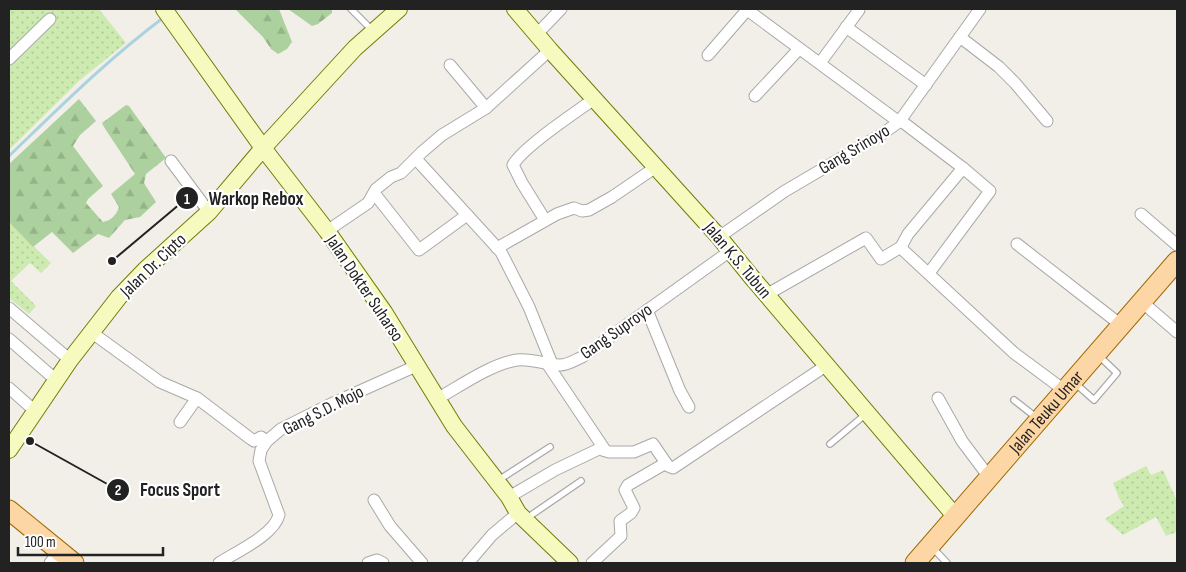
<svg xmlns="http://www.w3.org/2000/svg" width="1186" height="572" font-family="'Sofia Sans Condensed',sans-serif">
<defs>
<pattern id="grass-dots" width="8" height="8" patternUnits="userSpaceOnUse" patternTransform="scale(1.25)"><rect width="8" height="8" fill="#cdebb0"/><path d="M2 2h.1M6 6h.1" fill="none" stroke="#b0c997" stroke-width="1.8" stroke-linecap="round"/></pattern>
<pattern id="forest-firs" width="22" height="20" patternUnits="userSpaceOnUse" patternTransform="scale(1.25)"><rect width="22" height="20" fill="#add19e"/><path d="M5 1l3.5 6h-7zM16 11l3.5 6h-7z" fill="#95b388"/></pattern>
</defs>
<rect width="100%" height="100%" fill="#f2efe9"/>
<g fill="url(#grass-dots)">
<path d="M9,9H99L126,43L80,80L9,150Z"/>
<path d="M9,222L51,263L41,273L30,263L11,281L36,306L29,314L9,298Z"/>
<path d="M1146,466L1151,475L1163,470L1177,501V532L1166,536L1156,517L1123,535L1105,519L1124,506L1119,498L1113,483Z"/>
</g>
<g fill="url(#forest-firs)">
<path d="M235,9H279L292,42L287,49L278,54L271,49L263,37Z"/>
<path d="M288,9H332V13L318,24L312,26Z"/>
<path d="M79,99L96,121L80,135L73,146L103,186L88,199L86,203L103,222C111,221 117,214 119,207L111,194L135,174L104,127L102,123L126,105L129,106L166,158L146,174L144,183L156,202L140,217L125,220L109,238L98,234L73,253L52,232L33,247L9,222V164Z"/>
</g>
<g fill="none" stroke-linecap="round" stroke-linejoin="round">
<path stroke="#aad3df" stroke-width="3" d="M9,156C59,108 108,59 163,18"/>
<defs>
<g id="lane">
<path d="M351,9L373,31"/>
<path d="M1076,384L1094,400L1117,373L1098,355"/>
<path d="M1014,400L1037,418"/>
<path d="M830,444L866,414"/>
<path d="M497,481L550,447"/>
<path d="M527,518L581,481"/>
<path d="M932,547L947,563"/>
</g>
<g id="street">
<path d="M746,9L899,122"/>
<path d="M846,27L926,85"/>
<path d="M537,34L561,9"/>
<path d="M960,37L999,67L1015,83L1047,121"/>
<path d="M708,55L747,10"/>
<path d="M9,59L50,19"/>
<path d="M820,63L859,10"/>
<path d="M450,65L486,108"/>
<path d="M755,96L799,49"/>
<path d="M900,120L963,168L908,234L901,247L904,251L1014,353L1064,390"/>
<path d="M416,159L501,252L529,307L552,364"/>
<path d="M171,161L209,212"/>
<path d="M374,193L419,250L467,215"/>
<path d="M1141,214L1177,245"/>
<path d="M545,220L522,183L513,165C523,147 575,113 594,99"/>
<path d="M327,231L368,203L376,189L391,177L401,173L422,152L442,135L486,108L550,50"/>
<path d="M719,237L785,191L882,134L899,122L980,9"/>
<path d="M1017,244L1121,325"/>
<path d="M497,248L557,214L574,208L582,211L589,210L612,197L656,167"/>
<path d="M929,273L990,191L963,168"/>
<path d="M766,295L866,238L881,259L901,247"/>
<path d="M1142,302L1177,332"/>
<path d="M9,308L70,360"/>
<path d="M647,310L680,391L689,407"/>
<path d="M91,332L160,382L197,398L251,439L254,441L261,437L267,441"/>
<path d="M9,339L56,380"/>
<path d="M546,362L605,450"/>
<path d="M9,388L35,411"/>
<path d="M938,398L962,441L989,477"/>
<path d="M437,399C460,386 491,364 517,360C532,358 546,365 560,365C568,365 575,360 582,357L730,251"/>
<path d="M180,422L197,398"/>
<path d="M509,497L555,470L599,449L609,452H634L653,444L668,466L673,468L827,365"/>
<path d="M374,500L390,526L422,563"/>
<path d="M50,563L60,551"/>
<path d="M219,563C236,552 274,535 279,515L259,461L261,450L267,441L281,429L331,404L416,366"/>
<path d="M368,563L377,560L383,563"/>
<path d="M468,563L492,535L518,513"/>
<path d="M592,563L621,536L620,521L631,513L634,508L625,490L628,485L666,463"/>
</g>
<g id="secondary">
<path d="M164,9L263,148L327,231L384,312L454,426L509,497L518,513L570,563"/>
<path d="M515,9L550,50L719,237L754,280L955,516"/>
<path d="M9,450L70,360L119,297L145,270L209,212L263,148L355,48L399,9"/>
</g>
<g id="primary">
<path d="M9,510L74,563"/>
<path id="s1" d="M915,563L1177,261"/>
</g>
</defs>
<use href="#lane" stroke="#a9a9a9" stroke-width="8"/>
<use href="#street" stroke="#a9a9a9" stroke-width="13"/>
<use href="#secondary" stroke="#707d05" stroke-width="18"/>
<use href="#primary" stroke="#a06b00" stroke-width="21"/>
<use href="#lane" stroke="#fff" stroke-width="5.5"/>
<use href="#street" stroke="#fff" stroke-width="11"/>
<use href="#secondary" stroke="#f7fabf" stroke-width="16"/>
<use href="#primary" stroke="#fcd6a4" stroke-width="19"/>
</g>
<g text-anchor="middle" stroke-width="4.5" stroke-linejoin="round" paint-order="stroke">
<g font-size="18" fill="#222" stroke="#fff">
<text transform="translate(854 149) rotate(-31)" y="6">Gang Srinoyo</text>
<text transform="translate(738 260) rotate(50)" y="6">Jalan K.S. Tubun</text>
<text transform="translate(153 265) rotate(-44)" y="6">Jalan Dr. Cipto</text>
<text transform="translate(365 288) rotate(56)" y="6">Jalan Dokter Suharso</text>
<text transform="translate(616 331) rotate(-35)" y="6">Gang Suproyo</text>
<text transform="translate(323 410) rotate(-27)" y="6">Gang S.D. Mojo</text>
<text dy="6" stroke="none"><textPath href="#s1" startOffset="200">Jalan Teuku Umar</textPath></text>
</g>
</g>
<path fill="none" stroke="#222" stroke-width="2" d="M112 261L187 198M30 441L118 490"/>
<g fill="#222" stroke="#fff" stroke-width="2">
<circle cx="112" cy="261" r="5"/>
<circle cx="30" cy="441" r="5"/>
<circle cx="187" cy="198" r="12"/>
<circle cx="118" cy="490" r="12"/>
</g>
<g font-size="15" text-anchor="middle" font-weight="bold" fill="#fff">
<text x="187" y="204">1</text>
<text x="118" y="495">2</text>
</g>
<g font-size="19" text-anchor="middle" font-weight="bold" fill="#222" stroke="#fff" stroke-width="4.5" stroke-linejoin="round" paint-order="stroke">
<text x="256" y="205">Warkop Rebox</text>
<text x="180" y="496">Focus Sport</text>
</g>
<rect width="1186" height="572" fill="none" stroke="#222222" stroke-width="20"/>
<path d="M18 547v8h145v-8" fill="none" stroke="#222222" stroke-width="2.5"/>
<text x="25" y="547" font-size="15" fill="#222222" stroke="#ffffff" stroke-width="4" paint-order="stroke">100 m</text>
</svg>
